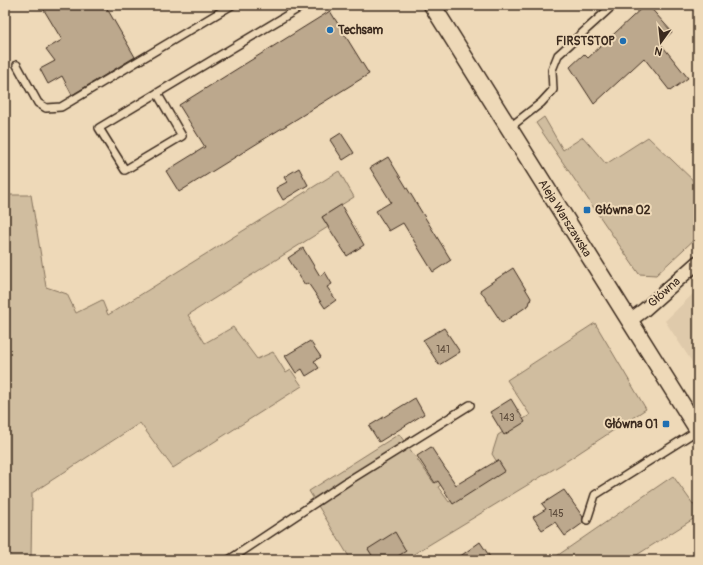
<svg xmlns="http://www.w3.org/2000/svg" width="703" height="565" font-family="Pangolin,sans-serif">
<rect width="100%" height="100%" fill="#eed9b8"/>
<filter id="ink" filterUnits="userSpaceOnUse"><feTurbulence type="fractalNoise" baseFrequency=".025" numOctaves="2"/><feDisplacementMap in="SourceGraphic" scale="8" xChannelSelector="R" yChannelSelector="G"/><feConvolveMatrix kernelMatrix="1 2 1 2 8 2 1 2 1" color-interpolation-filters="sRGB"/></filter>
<g filter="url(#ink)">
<path fill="#dfcaab" d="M698,289V371L665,321Z"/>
<g fill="#d0bd9f" stroke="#86745e">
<path d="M544,117L563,150L583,137L606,164L648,137L698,185V236L656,275L639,274L536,123Z"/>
<path d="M5,152L7,195H31L46,287L67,294L76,313L102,300L108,315L339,171L354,197L322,217L328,227L188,315L205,343L233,327L257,359L273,352L286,373L291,370L302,386L173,468L140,423L32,493L31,560H5Z"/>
<path d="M595,323L646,409L562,464L404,560H351L309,491L399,434L434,483L449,474V479L438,487L449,502L500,467L492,454L498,435L530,415L507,380Z"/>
<path d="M673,476L698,511V516L629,560H551Z"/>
</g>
<g fill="#bca88d" stroke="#3b2a1e">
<path d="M41,5H105L135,57L72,95L62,76L48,84L40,69L55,61L46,49L62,40Z"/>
<path d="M645,5H648L672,32L660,43L688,78L670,91L644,58L594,104L570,67L584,54L588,58Z"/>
<path d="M330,11L369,74L179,192L166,171L205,147L179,105Z"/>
<path d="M341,133L354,153L343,160L330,140Z"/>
<path d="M388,157L451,260L433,272L403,223L389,231L376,211L391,202L370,168Z"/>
<path d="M299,168L308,185L283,200L276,188L287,182L284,177Z"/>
<path d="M341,205L364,245L347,256L322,217Z"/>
<path d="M303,248L320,276L325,272L332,284L327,287L336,300L325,308L308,283L305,285L288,258Z"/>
<path d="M513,268L531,298L529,305L502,323L480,290Z"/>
<path d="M444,328L460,352L439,365L423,340Z"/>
<path d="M310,341L321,357L314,361L319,368L306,376L302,369L296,373L285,356Z"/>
<path d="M415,398L424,414L379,442L369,426Z"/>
<path d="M511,399L525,422L504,435L490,412Z"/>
<path d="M431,447L456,485L498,460L505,471L453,504L438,481L435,483L417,456Z"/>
<path d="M564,490L583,517V523L565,536L555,522L542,530L533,517L546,509L542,504Z"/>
<path d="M395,532L406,551L392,560H375L368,549Z"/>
<path d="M480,542L492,560H455Z"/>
</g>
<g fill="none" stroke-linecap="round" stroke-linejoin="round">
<defs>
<g id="service">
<path d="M17,65L38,103L46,108L61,107L232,5"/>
<path d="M157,93L182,136L125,170L99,128L304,5"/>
<path d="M509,128L541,103L553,90L552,70L558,55L610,8"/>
<path d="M587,520L595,495L698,430"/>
<path d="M229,560L348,481L470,405"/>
</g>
<path id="minor" d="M629,321L644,310L698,262"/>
<path id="tertiary" d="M432,5L698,430"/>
</defs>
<use href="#service" stroke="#3b2a1e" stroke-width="10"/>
<use href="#minor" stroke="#3b2a1e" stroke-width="16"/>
<use href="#tertiary" stroke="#3b2a1e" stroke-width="19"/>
<use href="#service" stroke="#eed9b8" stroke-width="7"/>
<use href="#minor" stroke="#eed9b8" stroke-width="13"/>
<use href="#tertiary" stroke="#eed9b8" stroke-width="16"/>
</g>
</g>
<g fill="#1f6fb2" stroke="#eed9b8" stroke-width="1.5">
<circle cx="330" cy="30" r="4"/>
<circle cx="623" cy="41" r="4"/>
<rect x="583" y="206" width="8" height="8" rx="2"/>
<rect x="662" y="420" width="8" height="8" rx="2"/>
</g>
<g text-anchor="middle" stroke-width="4" stroke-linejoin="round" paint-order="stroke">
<g font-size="10" fill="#5b4a3a">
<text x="443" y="353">141</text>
<text x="507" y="421">143</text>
<text x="556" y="517">145</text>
</g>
<g font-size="12" font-weight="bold" fill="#3b2a1e" stroke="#eed9b8" text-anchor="start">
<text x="338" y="34">Techsam</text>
<text x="615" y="45" text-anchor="end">FIRSTSTOP</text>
<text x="595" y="214">Główna 02</text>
<text x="658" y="428" text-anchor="end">Główna 01</text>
</g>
<g font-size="12" fill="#3b2a1e" stroke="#eed9b8">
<text transform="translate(565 218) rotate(58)" y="4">Aleja Warszawska</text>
<text transform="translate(664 292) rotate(-42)" y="4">Główna</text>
</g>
</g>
<rect width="703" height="565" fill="none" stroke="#eed9b8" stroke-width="20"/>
<rect x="10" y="10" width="683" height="545" fill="none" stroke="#3b2a1e" stroke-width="1.5" filter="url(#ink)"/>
<g transform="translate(661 42) rotate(195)" stroke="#eed9b8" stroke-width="3" paint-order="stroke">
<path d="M0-3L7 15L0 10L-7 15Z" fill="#3b2a1e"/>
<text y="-6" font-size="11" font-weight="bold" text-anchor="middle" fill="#3b2a1e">N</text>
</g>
</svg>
